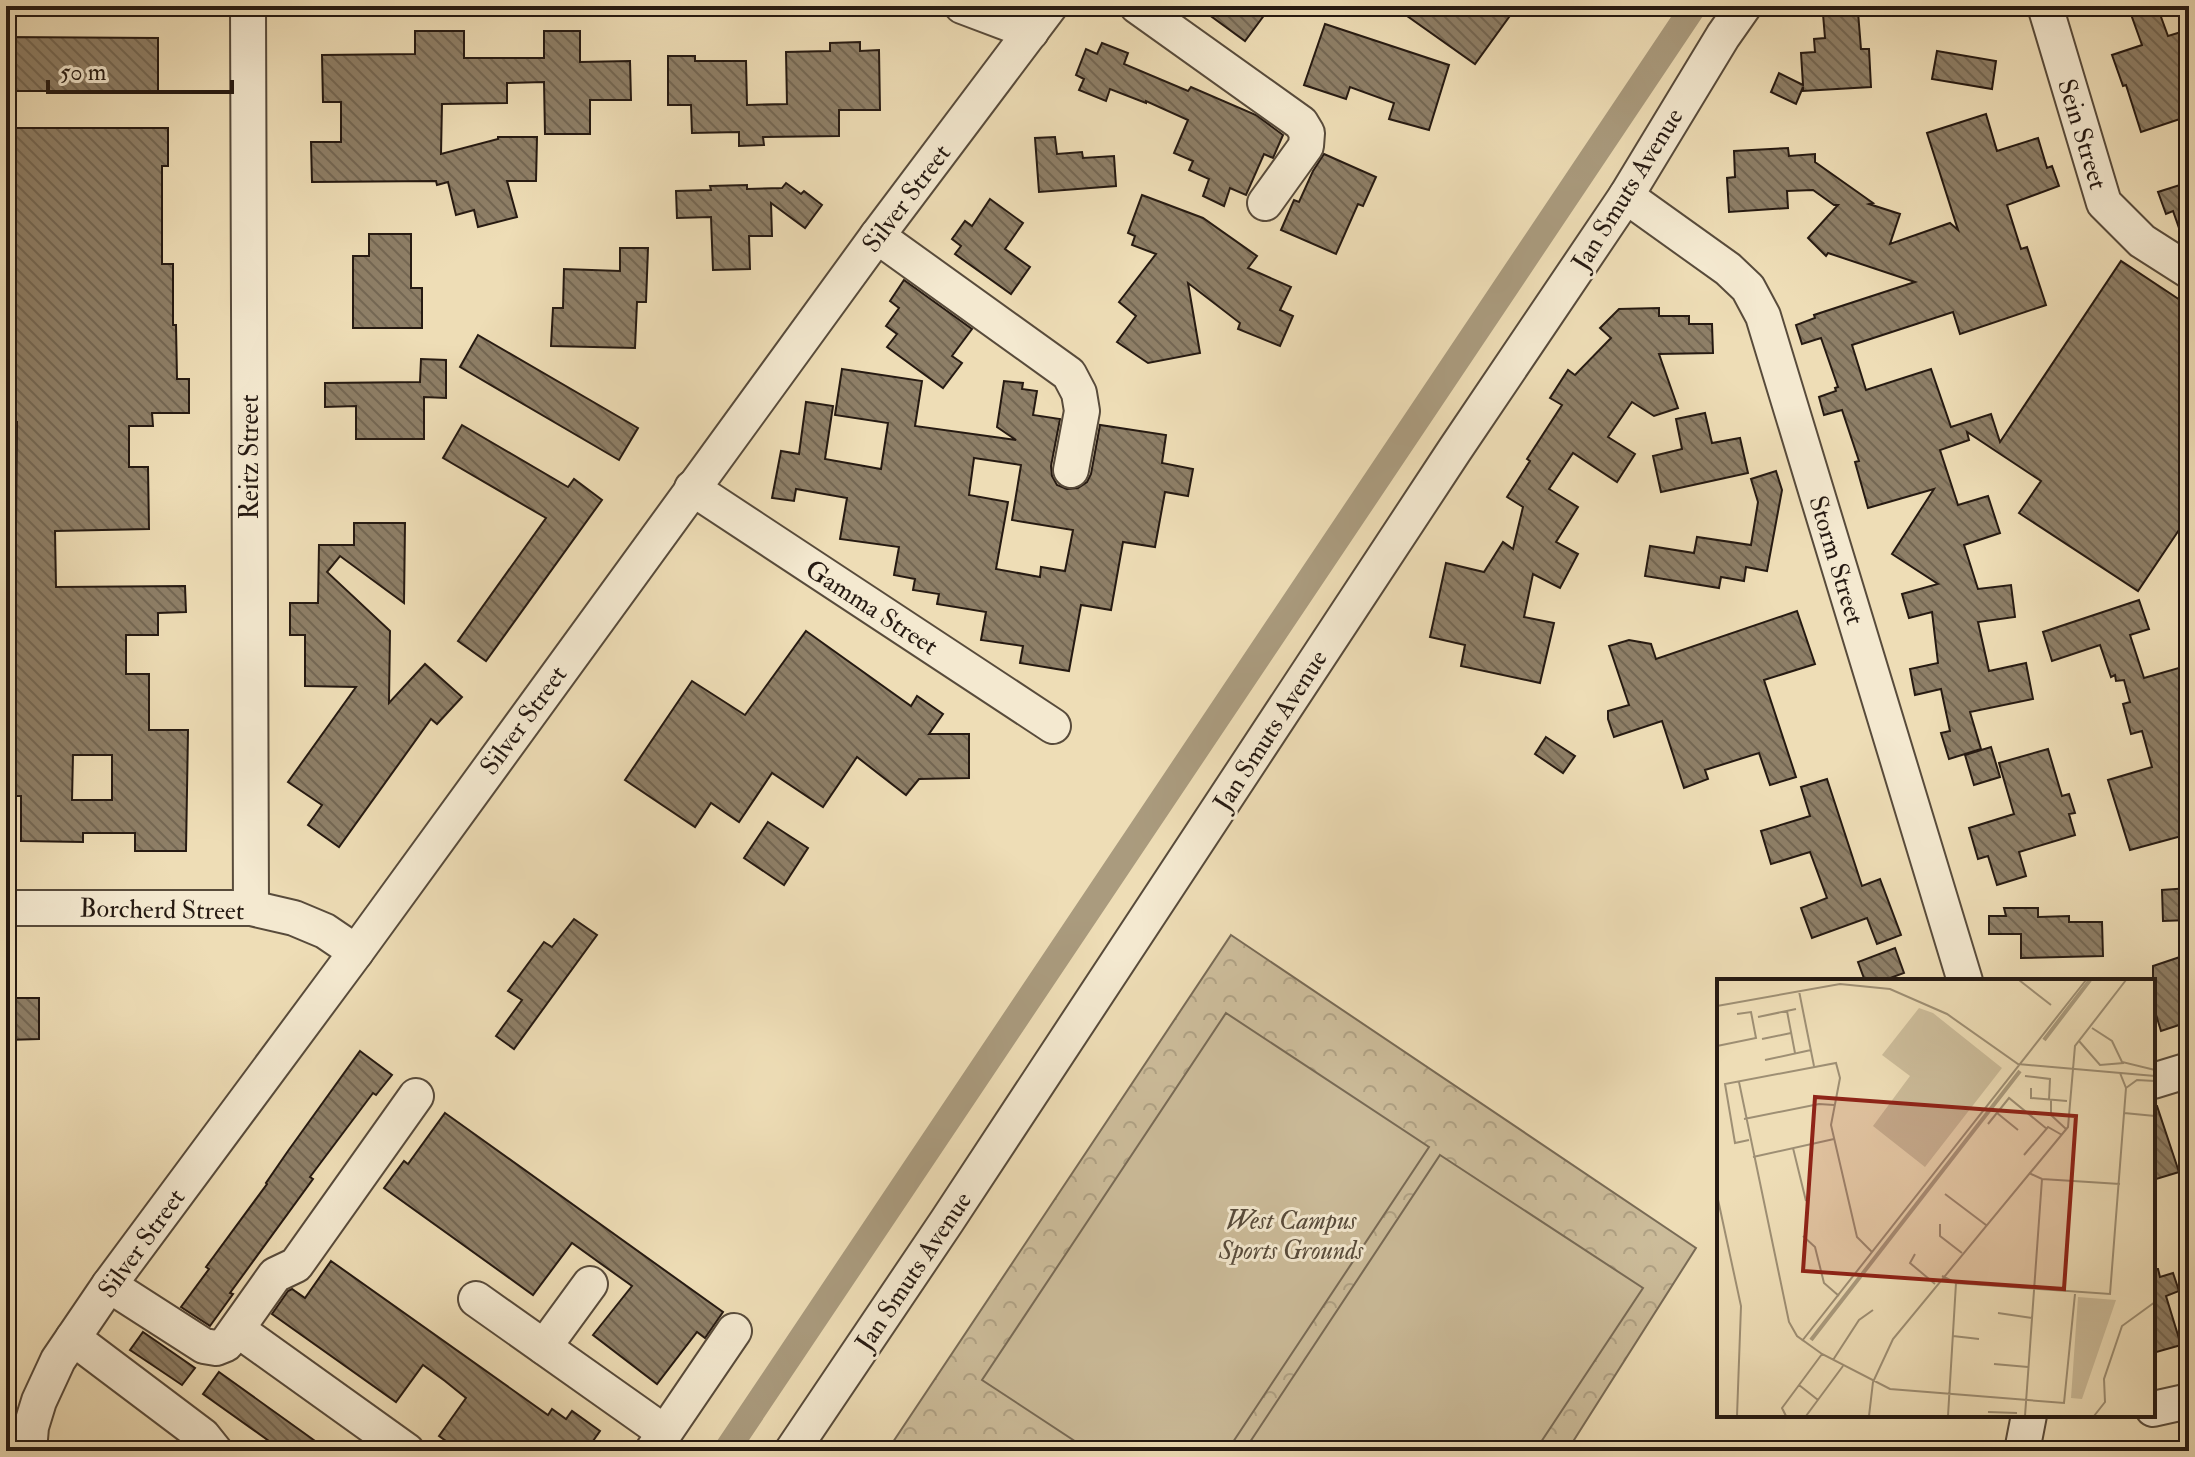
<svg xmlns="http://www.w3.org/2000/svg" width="2195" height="1457" font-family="'IM FELL Double Pica',serif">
<defs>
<pattern id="park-crowns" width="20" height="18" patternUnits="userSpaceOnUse" patternTransform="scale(2)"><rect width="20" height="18" fill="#ccbc9a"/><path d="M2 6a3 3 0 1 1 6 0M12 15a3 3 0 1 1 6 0" fill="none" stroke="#afa184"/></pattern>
<pattern id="building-back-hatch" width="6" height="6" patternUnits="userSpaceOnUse" patternTransform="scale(2)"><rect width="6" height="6" fill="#8e7f67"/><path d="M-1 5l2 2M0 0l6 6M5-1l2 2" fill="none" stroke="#746753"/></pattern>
</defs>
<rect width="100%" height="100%" fill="#eeddb6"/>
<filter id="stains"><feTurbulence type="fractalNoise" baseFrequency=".0025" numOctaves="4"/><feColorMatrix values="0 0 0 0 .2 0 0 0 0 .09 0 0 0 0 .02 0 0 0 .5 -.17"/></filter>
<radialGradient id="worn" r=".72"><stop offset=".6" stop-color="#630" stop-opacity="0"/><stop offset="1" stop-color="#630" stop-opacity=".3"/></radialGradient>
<path fill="url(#park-crowns)" stroke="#796b56" stroke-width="2" d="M1231,935L1696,1248L1567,1451H887Z"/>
<g fill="#ccbc9a" stroke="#796b56" stroke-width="2">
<path d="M1226,1013L1429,1147L1227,1451H1090L982,1380Z"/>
<path d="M1440,1155L1643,1288L1535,1451H1244Z"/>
</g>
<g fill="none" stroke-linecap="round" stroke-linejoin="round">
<path stroke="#aa9b7e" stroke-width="26" d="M726,1451L1694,6"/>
</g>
<g fill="url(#building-back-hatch)" stroke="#261a12" stroke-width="2" fill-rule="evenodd">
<path d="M1197,6H1271L1245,41Z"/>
<path d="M1393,6H1517L1475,64Z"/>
<path d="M2128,6H2157L2168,36L2181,32L2189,55V116L2141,132L2126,85L2123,86L2112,55L2142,45Z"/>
<path d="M1858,12L1861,49H1869L1871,87L1803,91V87L1796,104L1771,92L1779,73L1803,85L1801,53L1815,52L1814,39L1825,38L1823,14Z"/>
<path d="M1325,24L1449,65L1429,130L1389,119L1394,103L1350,87L1346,99L1304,85Z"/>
<path d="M415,31H464V58H544V31H580V62L630,61L631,100H590V134H545L544,82L507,83V103L442,104L441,154L498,139V137H537L536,181H507L517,217L478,227L474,210L456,215L448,182L437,185L436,181L312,182L311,142H341V102H323L322,55L415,54Z"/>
<path d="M6,37L158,38V91H6Z"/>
<path d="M860,42V51L879,50L880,110H839V136L763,137L764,145L739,146V132L692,133L691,105H668V56H695V61H746L747,105L787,104L786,52L830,51V43Z"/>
<path d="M1102,43L1128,53L1124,64L1188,91L1191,87L1256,115L1283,135L1273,158L1264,154L1246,195L1230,188L1224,206L1203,196L1209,179L1189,170L1193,161L1174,153L1188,120L1146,101V103L1110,89L1106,101L1079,90L1084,79L1076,75L1086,49L1097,54Z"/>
<path d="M1937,51L1996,61L1992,89L1932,79Z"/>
<path d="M1986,114L1997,151L2038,138L2047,168L2052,166L2059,186L2007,205L2021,249L2027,247L2046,305L1960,334L1953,312L1852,345L1866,390L1931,369L1951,427L1991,414L2000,442L2121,261L2189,306V515L2138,591L2019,513L2041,481L1967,432L1969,440L1940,450L1958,505L1988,496L2000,533L1964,545L1978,589L2011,585L2015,617L1978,622L1989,671L2026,663L2033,699L1970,712L1981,749L1949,759L1941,733L1950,731L1941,689L1915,695L1910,669L1938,663L1932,612L1909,618L1902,594L1938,584L1892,554L1934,489L1868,508L1855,462L1859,461L1842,410L1824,415L1819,397L1836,391L1835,388L1838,387L1821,338L1802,344L1796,325L1815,318L1814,315L1915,282L1828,253L1826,256L1808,238L1838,205H1834L1813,190L1787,191L1788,208L1729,212L1727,178L1735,177L1734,151L1788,148L1789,156L1815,154V162L1873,203L1869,204L1900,214L1890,244L1950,223L1958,230L1927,133Z"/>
<path d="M6,128H168V166H162V264H173V325H176L177,379H189V413H152L153,426H129V467H148L149,529L55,531L56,587L185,586L186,612L158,613V635H126V674H149V730H188L186,851H135V833H83V842L21,841V796H14L15,713H6V528H16L17,422H11V410H6V381H10L9,297H6ZM73,755H112V800H72Z"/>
<path d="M1055,137L1057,154L1082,152L1083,158L1114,156L1116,186L1039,192L1035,138Z"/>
<path d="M1324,154L1376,177L1363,206L1358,204L1336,254L1281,230L1294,200L1299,202L1313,171Z"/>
<path d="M2189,182V247L2185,245L2173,211L2166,214L2158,192Z"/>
<path d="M786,183L801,194L804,191L822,205L805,228L771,203L772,236H749L750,269L713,270L711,217L677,218L676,191L711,190L710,186L747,185V189L782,188Z"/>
<path d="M1142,195L1203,218L1257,256L1248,268L1291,287L1280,310L1293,316L1280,346L1238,329L1240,323L1188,283L1200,353L1148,363L1117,342L1136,316L1119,302L1156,254L1132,245L1135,236L1128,233Z"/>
<path d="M990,199L1023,223L1005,249L1030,267L1011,294L955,254L961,246L952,239L965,221L972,226Z"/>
<path d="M369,234H411V288H422V328H353V256H369Z"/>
<path d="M620,248H648L646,302H637L635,348L551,346L553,308H563L564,269L620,271Z"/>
<path d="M904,280L972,329L952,356L962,363L943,388L887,347L897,334L886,326L899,308L890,301Z"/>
<path d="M1659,308V316H1689V324H1712L1713,353L1659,354L1678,408L1654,416L1632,402L1608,437L1635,454L1617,482L1573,453L1549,489L1578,507L1556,542L1578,554L1560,588L1533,574L1524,617L1554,623L1540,683L1461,666L1465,645L1430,637L1446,563L1484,572L1503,542L1513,549L1523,507L1507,497L1530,461L1527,459L1562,405L1550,398L1568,370L1575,375L1611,338L1600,328L1619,309Z"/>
<path d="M478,335L638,428L619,460L460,367Z"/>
<path d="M421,359L446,360V398L424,397V439H356V406L325,407V383L420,382Z"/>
<path d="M842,369L922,381L915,426L1016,440L997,427L1004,381L1023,383L1022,389L1037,391L1033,415L1060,419L1051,466L1052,476L1057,485L1067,489L1078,488L1087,482L1091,474L1100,425L1166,435L1162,463L1193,469L1188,496L1165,492L1155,547L1123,542L1111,610L1081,605L1069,671L1020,663L1023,646L981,640L986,612L937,604L939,594L913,590L915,579L894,575L899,547L840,539L847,498L796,489L794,501L772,498L781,451L799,454L806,402L833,406L825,459L881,469L888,423L835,415ZM974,458L1021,465L1012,520L1073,530L1065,571L1041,567L1040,577L996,569L1008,502L969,495Z"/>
<path d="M1705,413L1712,443L1740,438L1748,473L1661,492L1653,456L1682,449L1676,419Z"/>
<path d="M462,425L568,487L574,479L602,500L486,661L458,641L546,518L443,458Z"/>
<path d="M1776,471L1782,490L1767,571L1746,567L1744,581L1721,577L1719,588L1645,576L1650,546L1694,553L1697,537L1751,545L1758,502L1751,479Z"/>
<path d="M354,523H405L404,603L340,556L327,572L390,631L389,703L425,664L462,697L437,724L431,719L339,847L308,825L322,805L288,782L356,687L305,686V635H290V603H318L319,545H354Z"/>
<path d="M2139,600L2149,629L2130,635L2144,678L2189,665V834L2130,850L2108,780L2152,767L2142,731L2131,734L2123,704L2130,702L2124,680L2116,681L2115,675L2111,677L2100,645L2052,661L2043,632Z"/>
<path d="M1797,611L1815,664L1764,680L1796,777L1770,785L1759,753L1705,770L1708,779L1684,788L1662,721L1614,737L1608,719V711L1629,705L1609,646L1629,640L1651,644L1656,659Z"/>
<path d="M806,631L911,706L917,696L943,714L929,734H969V778L919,779L906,795L857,757L823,807L772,773L739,822L711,803L695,827L625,780L692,681L745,715Z"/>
<path d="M1546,737L1575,756L1563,773L1535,754Z"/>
<path d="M1991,747L2000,777L1974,785L1965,755Z"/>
<path d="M2048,749L2062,796L2069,794L2075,813L2069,814L2075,835L2019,852L2026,876L1997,885L1988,856L1978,859L1969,828L2014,814L1999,763Z"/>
<path d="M1827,779L1862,886L1880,879L1901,935L1877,944L1867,918L1812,938L1801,908L1827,898L1810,852L1771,864L1761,831L1810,816L1801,787Z"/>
<path d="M768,822L808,848L784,885L744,858Z"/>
<path d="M2189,888V920L2163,921L2162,890Z"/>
<path d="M2004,908H2038V917L2069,916V922H2102L2103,956L2021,958V934H1989V916H2006Z"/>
<path d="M574,919L597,935L514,1049L496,1036L522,1000L508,991L544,942L552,947Z"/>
<path d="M1895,948L1904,973L1882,981H1865L1858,962Z"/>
<path d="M2189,954V991L2179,995L2188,1022L2161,1031L2153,1005V966Z"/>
<path d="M16,998H39V1039L6,1040V1008H16Z"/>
<path d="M360,1051L392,1075L376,1095L373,1093L310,1177L313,1179L230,1293L233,1294L210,1326L181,1307L209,1269L206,1267L267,1184L266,1183L288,1151Z"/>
<path d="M2153,1106H2157L2179,1172L2153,1180Z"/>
<path d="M445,1113L723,1312L705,1338L697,1332L657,1384L593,1335L632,1286L572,1243L533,1295L384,1188L404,1161L408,1164Z"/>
<path d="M331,1261L548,1415L552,1409L566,1419L572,1411L600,1431L586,1451H460L439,1436L466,1398L445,1381L423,1365L396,1402L272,1314L288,1291L292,1289L305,1298Z"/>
<path d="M2153,1269H2158L2160,1277L2173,1273L2179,1291L2166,1296L2181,1345L2153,1353Z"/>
<path d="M143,1332L195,1368L182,1385L130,1350Z"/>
<path d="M219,1372L329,1451H283L203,1394Z"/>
</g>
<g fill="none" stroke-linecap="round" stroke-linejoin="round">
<defs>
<g id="minor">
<path d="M248,6L251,908"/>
<path d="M962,6L1031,32"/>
<path d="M1137,6L1301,123L1307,133L1306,146L1265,203"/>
<path d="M2045,6L2104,203L2142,241L2189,271"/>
<path d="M1626,196L1728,269L1748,288L1763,316L1965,981"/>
<path d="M877,236L1069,374L1079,393L1082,411L1071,470"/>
<path d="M692,488L1053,726"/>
<path d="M6,908H251L294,918L325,931L356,952"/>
<path d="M2153,1081L2189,1070"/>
<path d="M109,1285L204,1346L216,1348L226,1344L275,1275L296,1265L416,1096"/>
<path d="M476,1299L664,1432"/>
<path d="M238,1330L407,1451"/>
<path d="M73,1338L203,1436L215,1451"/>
<path d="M544,1347L590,1284"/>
<path d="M2153,1409L2189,1401"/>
<path d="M653,1450L734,1331"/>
<path d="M29,1451L31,1427L39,1401L58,1360L109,1285L356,952L877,236L1050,6"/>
<path d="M792,1451L947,1221L1454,451L1626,196L1723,36L1744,6"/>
<path d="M2022,1451L2029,1415"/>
</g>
</defs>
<use href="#minor" stroke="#584b3b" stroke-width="38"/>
<use href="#minor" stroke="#f4e9d0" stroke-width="34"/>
</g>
<g text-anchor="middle" stroke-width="6" stroke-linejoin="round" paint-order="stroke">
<g font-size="26" fill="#261a12" stroke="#f4e9d0">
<text transform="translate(2083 134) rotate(73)" y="9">Sein Street</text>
<text transform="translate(1627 189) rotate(-58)" y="9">Jan Smuts Avenue</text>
<text transform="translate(906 198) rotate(-53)" y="9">Silver Street</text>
<text transform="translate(249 457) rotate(-90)" y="9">Reitz Street</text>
<text transform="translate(1837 560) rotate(73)" y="9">Storm Street</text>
<text transform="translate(872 607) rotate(33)" y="9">Gamma Street</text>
<text transform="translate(523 720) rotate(-54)" y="9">Silver Street</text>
<text transform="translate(1270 730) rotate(-57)" y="9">Jan Smuts Avenue</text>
<text transform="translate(162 909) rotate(1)" y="9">Borcherd Street</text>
<text transform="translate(141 1243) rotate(-54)" y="9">Silver Street</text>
<text transform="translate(913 1271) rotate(-56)" y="9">Jan Smuts Avenue</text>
</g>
<g font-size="26" font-style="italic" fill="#584b3b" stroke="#f4e9d0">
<text x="1291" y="1229">West Campus<tspan x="1291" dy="30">Sports Grounds</tspan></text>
</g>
</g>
<g transform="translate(1717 979)">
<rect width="438" height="438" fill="#eeddb6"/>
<path d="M202,29L216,34L285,89L208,188L156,147L193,97L165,76ZM361,318L399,321L365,420L354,419Z" fill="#ccbc9a"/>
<path d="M202,33L225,50L193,92L170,74ZM226,51L255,73L223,114L194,93ZM194,101L217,119L185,161L162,143ZM219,120L242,138L210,179L187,162Z" fill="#ccbc9a"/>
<path fill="none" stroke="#aa9b7e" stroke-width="4" d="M327,61L373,1M94,361L303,92"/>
<path fill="none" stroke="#9e8f74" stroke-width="2" d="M302,1L334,26M82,12L97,87M0,27L123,5L173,10L230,35L301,85L438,97M70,32L78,74M41,38L79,30M375,49L395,62L405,83L438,91M45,60L74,54M362,62L383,86L407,84M0,67L39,59L34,33L20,35M48,81L94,71M308,97L333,100L332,121M22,103L72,343L80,357L105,375L173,410L347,424L358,315M314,109V119L350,122M409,109L420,101L438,102M334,121V136L349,150M280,134L301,151M407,134L438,137M27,140L102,125L117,126M271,145L292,119L330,150M32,161L18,164L8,105L119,84L123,99L114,146L140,258L155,273M76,169L89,222M307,176L331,148L345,156M36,178L117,160M312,194L325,200L403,205M228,215L269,246M0,216L24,327L20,437M223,245V257L245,274M86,257L98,268L107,304L122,317M198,275L193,284L218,305M225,297L239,304L393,315L409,109L403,94M281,334L315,339M236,357L262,360M85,362L369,1M116,381L142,341L156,331M277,385L311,388M82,406L101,421M271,433L300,434M69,437L65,429L105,375M89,437L126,387M152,437L156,403L176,360L351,148L358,67L409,1M231,437L239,304M308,437L325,200M377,437L388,423L387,400L405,347L438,323"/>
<path fill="#8f2418" fill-opacity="0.15" stroke="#8f2418" stroke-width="4" d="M98,118L359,137L347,310L86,292Z"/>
<rect width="438" height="438" fill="none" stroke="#261a12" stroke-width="4"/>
</g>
<rect width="2195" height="1457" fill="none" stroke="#eeddb6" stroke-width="32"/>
<rect x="8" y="8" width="2179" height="1441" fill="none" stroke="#261a12" stroke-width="4"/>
<rect x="16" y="16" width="2163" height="1425" fill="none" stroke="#261a12" stroke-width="2"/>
<path d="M48 80v12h184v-12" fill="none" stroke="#261a12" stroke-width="4"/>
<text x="60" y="80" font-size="24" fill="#261a12" stroke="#f4e9d0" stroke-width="6" paint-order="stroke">50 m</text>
<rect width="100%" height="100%" filter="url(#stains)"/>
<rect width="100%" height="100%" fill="url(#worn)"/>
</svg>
